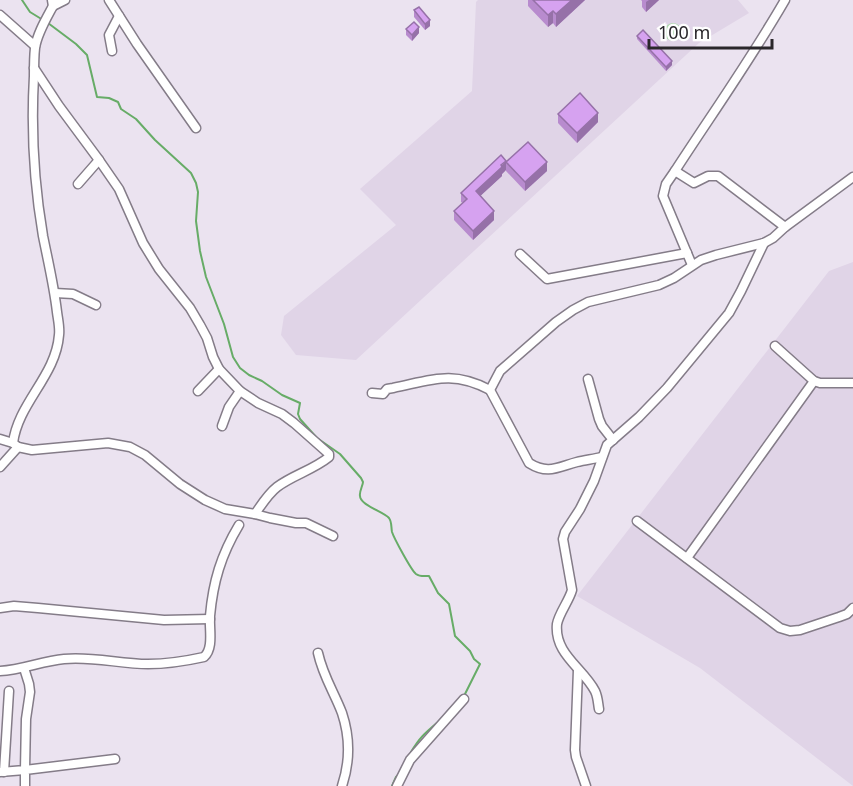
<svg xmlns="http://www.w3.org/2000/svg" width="853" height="786" font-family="'Noto Sans',sans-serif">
<rect width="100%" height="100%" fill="#ebe3f0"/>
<g fill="#e0d4e7">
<path d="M478,0H738L749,13L699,43L356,360L296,355L281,335L284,316L396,225L360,189L472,91L476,2Z"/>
<path d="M853,262V786L700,668L577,596L829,271Z"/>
</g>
<circle fill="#add9ac" cx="673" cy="32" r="9"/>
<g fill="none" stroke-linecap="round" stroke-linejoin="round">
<g stroke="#67ac67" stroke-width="2">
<path d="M22,0L30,12L43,20"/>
<path d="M48,23L76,44L87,55L97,97L109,98L118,102L121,109L136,119L155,140L191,173L196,183L198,192L196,221L200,251L206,277L224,324L233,357L240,368L249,375L262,381L282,395L300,403L298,414L300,419L317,438L340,454L361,478L363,482C363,485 359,492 360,496C360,505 384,512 389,518C392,522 391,527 392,532C394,538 411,570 416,574C420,577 424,576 429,576L438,593L449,604L455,636L470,651L474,659L480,664L464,696"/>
<path d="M411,752C420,737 425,733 438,722C444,717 448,709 455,704"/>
<path d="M392,786L396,777L400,773"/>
</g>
<defs>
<g id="minor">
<path d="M52,0L53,6C46,19 37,34 35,48C34,57 34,67 34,76C31,128 34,183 43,236C48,261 54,286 57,312C58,320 60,328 59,335C56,376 18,403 13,443L18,447L32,450L108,443L130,447L145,455L180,484L205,500L225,509L255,514L270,518L296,523H306L333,536"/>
<path d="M109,0L137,44L196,128"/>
<path d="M53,6L65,0"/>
<path d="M0,15L35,46"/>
<path d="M112,51L109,35L119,16"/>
<path d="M34,68L59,106L99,160L119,189L143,243L159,269L190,308L200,325L207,338L213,357L219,369L240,391L258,403L282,414L294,423L329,454V457C313,470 293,475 277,487C268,494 262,504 255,514"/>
<path d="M675,171C712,114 751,59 785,0"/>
<path d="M78,184L99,160"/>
<path d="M520,254L547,279L687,253"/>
<path d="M692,265L663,196L666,184L675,171L694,183L708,176H718L785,227"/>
<path d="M55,293L73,294L96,305"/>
<path d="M775,346L814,381L820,383H853"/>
<path d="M588,379L599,419L602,426L613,440"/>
<path d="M198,391L219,369"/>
<path d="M372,393L383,394L387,389L393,388C432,380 452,370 490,390"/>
<path d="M222,426L229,407L240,391"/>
<path d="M0,439L13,443"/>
<path d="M602,457C594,459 585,460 577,462C558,467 548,475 529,463L490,390L500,371L556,322L573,310L588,302L659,285L674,278L701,260L716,255L764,243L773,238L785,227L853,177"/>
<path d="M0,467L18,447"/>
<path d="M637,521L780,628L790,631L800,630L839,617L847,614L853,608"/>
<path d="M687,558L814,381"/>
<path d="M0,608L14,606L38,608L164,620L210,619"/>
<path d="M318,653C323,676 334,692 342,713C350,737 350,762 342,786"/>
<path d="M578,670L575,750L576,757L586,786"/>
<path d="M0,671C22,670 42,661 64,659C92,656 120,664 148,664C167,664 186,661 204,657C214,648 209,629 210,616C213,582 221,555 239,525"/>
<path d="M599,709C598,704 598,697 595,691C583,668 554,654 557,624C559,613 569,601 572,590L563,539L565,532L580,509L594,481L607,445L639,417L667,388L729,313L741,291L764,243"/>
<path d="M0,772L25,770L26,719L30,692L29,684L24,668"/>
<path d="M4,772L9,691"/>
<path d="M25,786V770L115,759"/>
<path d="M397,786L410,760L464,699"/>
</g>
</defs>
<use href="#minor" stroke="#847c88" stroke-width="11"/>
<use href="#minor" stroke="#fff" stroke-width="8"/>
</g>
<g fill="#b88bce">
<path d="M528,0H585L556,27L553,23L548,27L528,6Z"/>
<path d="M641,0H659L646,12L642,7V1Z"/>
<path d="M414,10L430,26L425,30L414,17Z"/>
<path d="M406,29L419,33L412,41L406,35Z"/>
<path d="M637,36L672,65L666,71L637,39Z"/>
<path d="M558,114L598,122L577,143L558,123Z"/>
<path d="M506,162L547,171L525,191L506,171Z"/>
<path d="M506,170L502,174V176L480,196L494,220L473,240L454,220V211L463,203L461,202V193Z"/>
</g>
<g fill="#9671a8">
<path d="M572,0H585L556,27V14Z"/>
<path d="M649,0H659L646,12V2Z"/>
<path d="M553,11V23L548,27V15Z"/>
<path d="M430,20V26L425,30V24Z"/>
<path d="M419,27V33L412,41V35Z"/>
<path d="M672,61V65L666,71V67Z"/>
<path d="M598,113V122L577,143V133Z"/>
<path d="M506,161V170L502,174V176L476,200V191Z"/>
<path d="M547,162V171L525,191V182Z"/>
<path d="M494,211V220L473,240V231Z"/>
</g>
<g fill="#d6a2f0" stroke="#9671a8" stroke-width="1.5">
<path d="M533,0H572L556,14L553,11L548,15Z"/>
<path d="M419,7L430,20L425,24L414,10Z"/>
<path d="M414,22L419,27L412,35L406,29Z"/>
<path d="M643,30L672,61L666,67L637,36Z"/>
<path d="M580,93L598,113L577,133L558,114Z"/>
<path d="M528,142L547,162L525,182L506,162Z"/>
<path d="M501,155L506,161L501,165L502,167L476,191L494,211L473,231L454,211L467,199L461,193Z"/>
</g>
<path d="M649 39v9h123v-9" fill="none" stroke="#2a272b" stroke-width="3"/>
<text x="658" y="39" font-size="18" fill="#2a272b" stroke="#ffffff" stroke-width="4.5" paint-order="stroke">100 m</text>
</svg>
